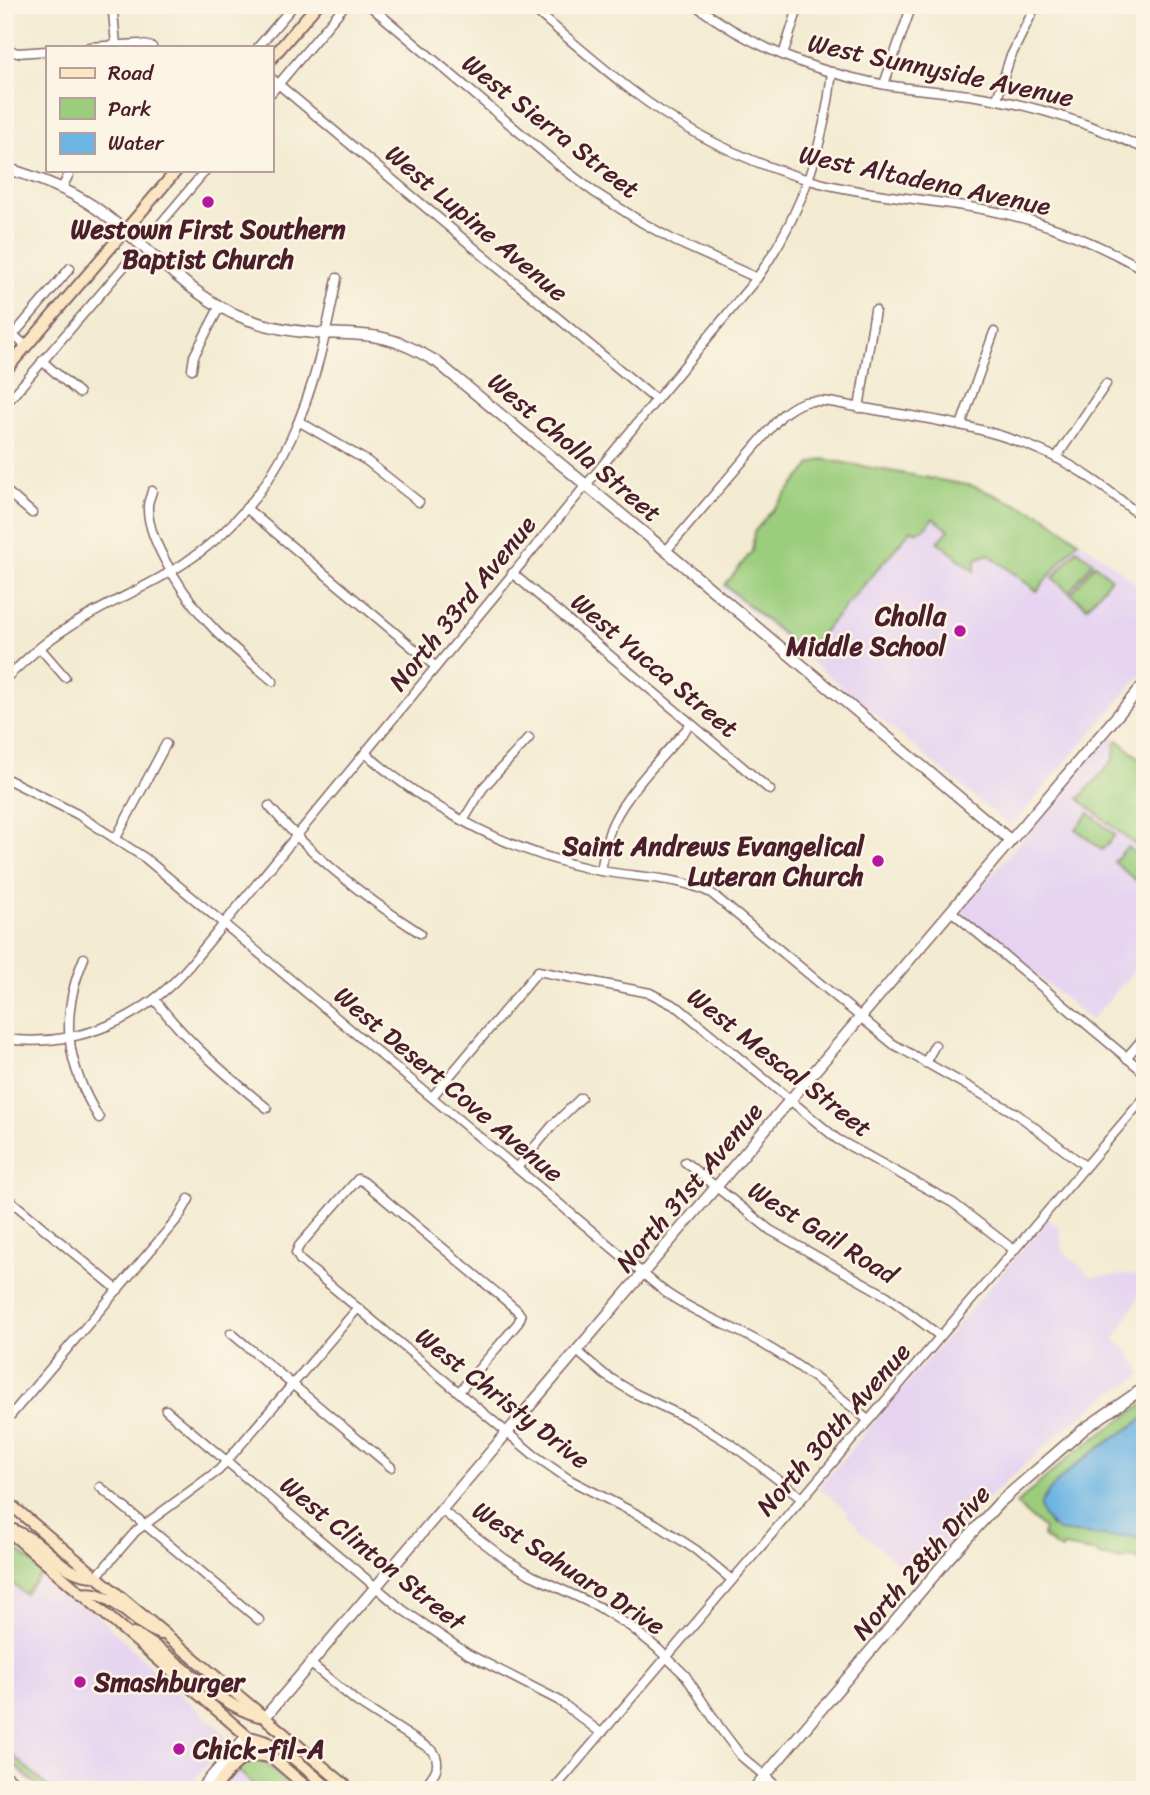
<svg xmlns="http://www.w3.org/2000/svg" width="1150" height="1795" font-family="Sriracha,sans-serif">
<rect width="100%" height="100%" fill="#fcf5e5"/>
<filter id="ink" filterUnits="userSpaceOnUse"><feTurbulence type="fractalNoise" baseFrequency=".0143" numOctaves="2"/><feDisplacementMap in="SourceGraphic" scale="14" xChannelSelector="R" yChannelSelector="G"/><feConvolveMatrix kernelMatrix="1 2 1 2 8 2 1 2 1" color-interpolation-filters="sRGB"/></filter>
<filter id="wash" filterUnits="userSpaceOnUse"><feTurbulence type="fractalNoise" baseFrequency=".00686" numOctaves="4" result="noise"/><feDisplacementMap in="SourceGraphic" scale="28" xChannelSelector="R" yChannelSelector="G"/><feGaussianBlur stdDeviation="1.57" result="paint"/><feColorMatrix in="noise" values="0 0 0 0 0 0 0 0 0 0 0 0 0 0 0 0 0 1.4 0 .05"/><feComposite in="paint" operator="in"/></filter>
<g filter="url(#wash)">
<rect width="100%" height="100%" fill="#f3ebd2"/>
<g fill="#e5d3f1">
<path d="M822,459L973,486L1045,516L1111,563L1145,591V670L1014,823L1007,824L723,588L752,551L754,532L812,463Z"/>
<path d="M1112,735L1145,763V958L1091,1020L967,918L963,912L965,906Z"/>
<path d="M1048,1219L1059,1228L1062,1250L1092,1277L1138,1274L1145,1280V1285L1115,1340L1128,1350L1143,1375L1110,1394L1063,1430L989,1497L915,1578L857,1528L858,1525L847,1516L849,1513L819,1487Z"/>
<path d="M5,1537L109,1626L160,1677L221,1730L225,1737L223,1746L186,1790H38L5,1762Z"/>
<path d="M264,1760L299,1790H218L244,1761Z"/>
</g>
<g fill="#9bcd7d" stroke="#727654" stroke-width="2">
<path d="M822,459L973,486L1045,516L1078,541L1037,591L988,554L976,559L974,571L938,542L949,530L933,518L923,530H918L916,532L912,529L805,653L725,585L752,551L754,532L812,463Z"/>
<path d="M1077,549L1093,562L1069,592L1053,578Z"/>
<path d="M1095,564L1111,578L1087,607L1071,594Z"/>
<path d="M1118,740L1145,763V853L1079,799L1114,759L1115,744Z"/>
<path d="M1089,813L1115,835L1102,850L1076,829Z"/>
<path d="M1127,847L1145,861V879L1140,884L1114,862Z"/>
<path d="M1145,1403V1418C1116,1437 1051,1475 1040,1507L1051,1527L1114,1537L1132,1536L1143,1539L1145,1562L1131,1557L1123,1560L1099,1556L1098,1553L1063,1547L1062,1550L1059,1549L1042,1536L1044,1529L1016,1504L1071,1455Z"/>
<path d="M5,1540L43,1572L25,1594L5,1577Z"/>
<path d="M10,1753L52,1790C37,1790 18,1768 7,1757Z"/>
<path d="M263,1762L287,1783L288,1785L285,1790H261L237,1770L245,1763Z"/>
</g>
<path fill="#6cb4e3" stroke="#5b6a87" stroke-width="2" d="M1145,1418V1542L1132,1536L1114,1537L1058,1531L1044,1517L1040,1507C1051,1475 1116,1437 1145,1418Z"/>
</g>
<g filter="url(#ink)">
<g fill="none" stroke-linecap="round" stroke-linejoin="round">
<defs>
<g id="minor">
<path d="M369,5L557,164L594,192L643,223L675,241L757,278"/>
<path d="M529,5C563,34 596,63 631,90C687,133 752,165 820,183C875,197 931,199 987,210C1042,220 1097,243 1145,270"/>
<path d="M695,5C751,47 818,73 886,85C923,91 961,92 998,100C1049,110 1098,127 1145,149"/>
<path d="M113,12L116,45"/>
<path d="M89,47L139,44L152,47"/>
<path d="M258,47L294,5"/>
<path d="M5,48L17,53L47,51"/>
<path d="M783,55L799,5"/>
<path d="M271,78L656,400"/>
<path d="M884,84L912,5"/>
<path d="M271,93L345,5"/>
<path d="M997,99L1010,58L1036,5"/>
<path d="M62,188L71,170"/>
<path d="M157,228L206,170"/>
<path d="M5,328L26,346"/>
<path d="M5,345L70,268"/>
<path d="M42,361L79,393"/>
<path d="M192,369L194,356L220,306"/>
<path d="M5,405L128,262"/>
<path d="M859,408L875,310"/>
<path d="M300,422L367,461L419,502"/>
<path d="M961,425L994,332"/>
<path d="M1056,458L1106,384"/>
<path d="M5,490L32,513"/>
<path d="M152,491C151,496 148,501 148,506C146,542 191,606 216,631C234,649 254,665 273,681"/>
<path d="M246,508L436,667"/>
<path d="M666,551L782,415C789,410 796,404 805,402C824,398 845,406 863,408C924,418 987,426 1044,452C1081,468 1114,494 1145,520"/>
<path d="M512,573L770,790"/>
<path d="M40,648L65,677"/>
<path d="M5,679C22,664 39,646 58,634C97,607 143,590 183,564C287,496 315,394 337,278"/>
<path d="M365,753C430,809 507,850 591,869C630,878 675,875 711,893L893,1044L1017,1114L1085,1166"/>
<path d="M5,778L77,814L145,858L665,1292C694,1313 730,1325 761,1343C800,1365 834,1392 868,1420"/>
<path d="M269,806C312,857 364,897 420,933"/>
<path d="M463,821L483,788L529,738"/>
<path d="M116,838L166,744"/>
<path d="M601,871C604,856 606,837 613,823C628,790 667,752 691,724"/>
<path d="M951,911L1145,1073"/>
<path d="M84,958C59,1017 66,1064 99,1118"/>
<path d="M155,1000C187,1042 226,1075 267,1108"/>
<path d="M5,1039C77,1048 143,1020 189,966L757,278C801,216 824,148 832,72"/>
<path d="M1126,1058L1145,1036"/>
<path d="M925,1063L935,1045"/>
<path d="M432,1097L538,971L650,993L679,1008L837,1139L953,1203L1014,1250"/>
<path d="M685,1162L770,1230L887,1296L940,1336"/>
<path d="M517,1168L552,1126L581,1098"/>
<path d="M5,1196L118,1290"/>
<path d="M231,1333L391,1467"/>
<path d="M577,1351L605,1375L634,1393L693,1421L734,1446L802,1498"/>
<path d="M459,1392L518,1323L521,1316L517,1310L364,1182L358,1179L299,1246L296,1253L300,1260L534,1455L570,1480L656,1524L696,1550L732,1580"/>
<path d="M166,1410L403,1610L468,1654L558,1700L601,1733"/>
<path d="M5,1422L179,1217L189,1199"/>
<path d="M100,1487L259,1620"/>
<path d="M441,1510L505,1559L531,1575L599,1607L631,1627L657,1648L685,1675L720,1728L741,1756L781,1790"/>
<path d="M97,1576L136,1531L219,1470L358,1308"/>
<path d="M311,1664L357,1702L433,1751C444,1767 431,1778 421,1790"/>
<path d="M5,1774L24,1790"/>
<path d="M553,1790L1145,1097"/>
</g>
<g id="tertiary">
<path d="M5,168C36,177 66,188 93,206C141,239 179,287 232,313C258,325 287,331 315,333C336,334 357,333 378,337C400,341 418,351 437,362L666,551L1010,840"/>
<path d="M265,1717L1145,683"/>
<path d="M200,1790L246,1737"/>
<path d="M753,1790L947,1560L999,1503L1084,1429L1145,1387"/>
</g>
<g id="secondary">
<path d="M271,59L317,5"/>
<path d="M5,371L177,170"/>
<path d="M5,1500L351,1790"/>
<path d="M5,1528L310,1790"/>
<path d="M14,1530C21,1534 28,1537 34,1541C56,1556 67,1577 97,1576"/>
<path d="M81,1594C112,1588 132,1625 161,1634"/>
<path d="M133,1633C176,1654 215,1705 259,1716"/>
<path d="M246,1737C280,1740 305,1769 331,1790"/>
<path d="M213,1790C230,1771 240,1749 268,1757"/>
</g>
</defs>
<use href="#minor" stroke="#856665" stroke-width="11"/>
<use href="#tertiary" stroke="#856665" stroke-width="13"/>
<use href="#secondary" stroke="#856665" stroke-width="14"/>
<use href="#minor" stroke="#fff" stroke-width="8"/>
<use href="#tertiary" stroke="#fff" stroke-width="10"/>
<use href="#secondary" stroke="#fbe6c4" stroke-width="10"/>
</g>
</g>
<g fill="#b5179e" stroke="#fcf5e5" stroke-width="2.5">
<circle cx="208" cy="202" r="7"/>
<circle cx="960" cy="631" r="7"/>
<circle cx="878" cy="861" r="7"/>
<circle cx="80" cy="1682" r="7"/>
<circle cx="179" cy="1749" r="7"/>
</g>
<g text-anchor="middle" stroke-width="5" stroke-linejoin="round" paint-order="stroke">
<g font-size="26" fill="#4a1f2b" stroke="#fcf5e5">
<text transform="translate(941 70) rotate(12)" y="9">West Sunnyside Avenue</text>
<text transform="translate(551 126) rotate(38)" y="9">West Sierra Street</text>
<text transform="translate(925 180) rotate(12)" y="9">West Altadena Avenue</text>
<text transform="translate(477 223) rotate(40)" y="9">West Lupine Avenue</text>
<text transform="translate(575 447) rotate(40)" y="9">West Cholla Street</text>
<text transform="translate(462 603) rotate(-51)" y="9">North 33rd Avenue</text>
<text transform="translate(655 665) rotate(40)" y="9">West Yucca Street</text>
<text transform="translate(780 1062) rotate(38)" y="9">West Mescal Street</text>
<text transform="translate(449 1084) rotate(40)" y="9">West Desert Cove Avenue</text>
<text transform="translate(689 1187) rotate(-50)" y="9">North 31st Avenue</text>
<text transform="translate(823 1232) rotate(32)" y="9">West Gail Road</text>
<text transform="translate(503 1398) rotate(38)" y="9">West Christy Drive</text>
<text transform="translate(833 1429) rotate(-49)" y="9">North 30th Avenue</text>
<text transform="translate(373 1553) rotate(39)" y="9">West Clinton Street</text>
<text transform="translate(921 1562) rotate(-49)" y="9">North 28th Drive</text>
<text transform="translate(569 1568) rotate(33)" y="9">West Sahuaro Drive</text>
</g>
<g font-size="26" font-weight="bold" fill="#4a1f2b" stroke="#fcf5e5" text-anchor="end">
<text x="208" y="238" text-anchor="middle">Westown First Southern<tspan x="208" dy="30">Baptist Church</tspan></text>
<text x="946" y="625">Cholla<tspan x="946" dy="30">Middle School</tspan></text>
<text x="864" y="855">Saint Andrews Evangelical<tspan x="864" dy="30">Luteran Church</tspan></text>
<text x="94" y="1691" text-anchor="start">Smashburger</text>
<text x="193" y="1758" text-anchor="start">Chick-fil-A</text>
</g>
</g>
<rect width="1150" height="1795" fill="none" stroke="#fcf5e5" stroke-width="28"/>
<rect x="46" y="46" width="228" height="126" fill="#fcf5e5" stroke="#b59f9b" stroke-width="2"/>
<rect x="60" y="68" width="35" height="10" fill="#fbe6c4" stroke="#b59f9b" stroke-width="2"/>
<text x="108" y="80" font-size="21" fill="#4a1f2b">Road</text>
<rect x="60" y="98" width="35" height="21" fill="#9bcd7d" stroke="#b59f9b" stroke-width="2"/>
<text x="108" y="116" font-size="21" fill="#4a1f2b">Park</text>
<rect x="60" y="133" width="35" height="21" fill="#6cb4e3" stroke="#b59f9b" stroke-width="2"/>
<text x="108" y="150" font-size="21" fill="#4a1f2b">Water</text>
</svg>
